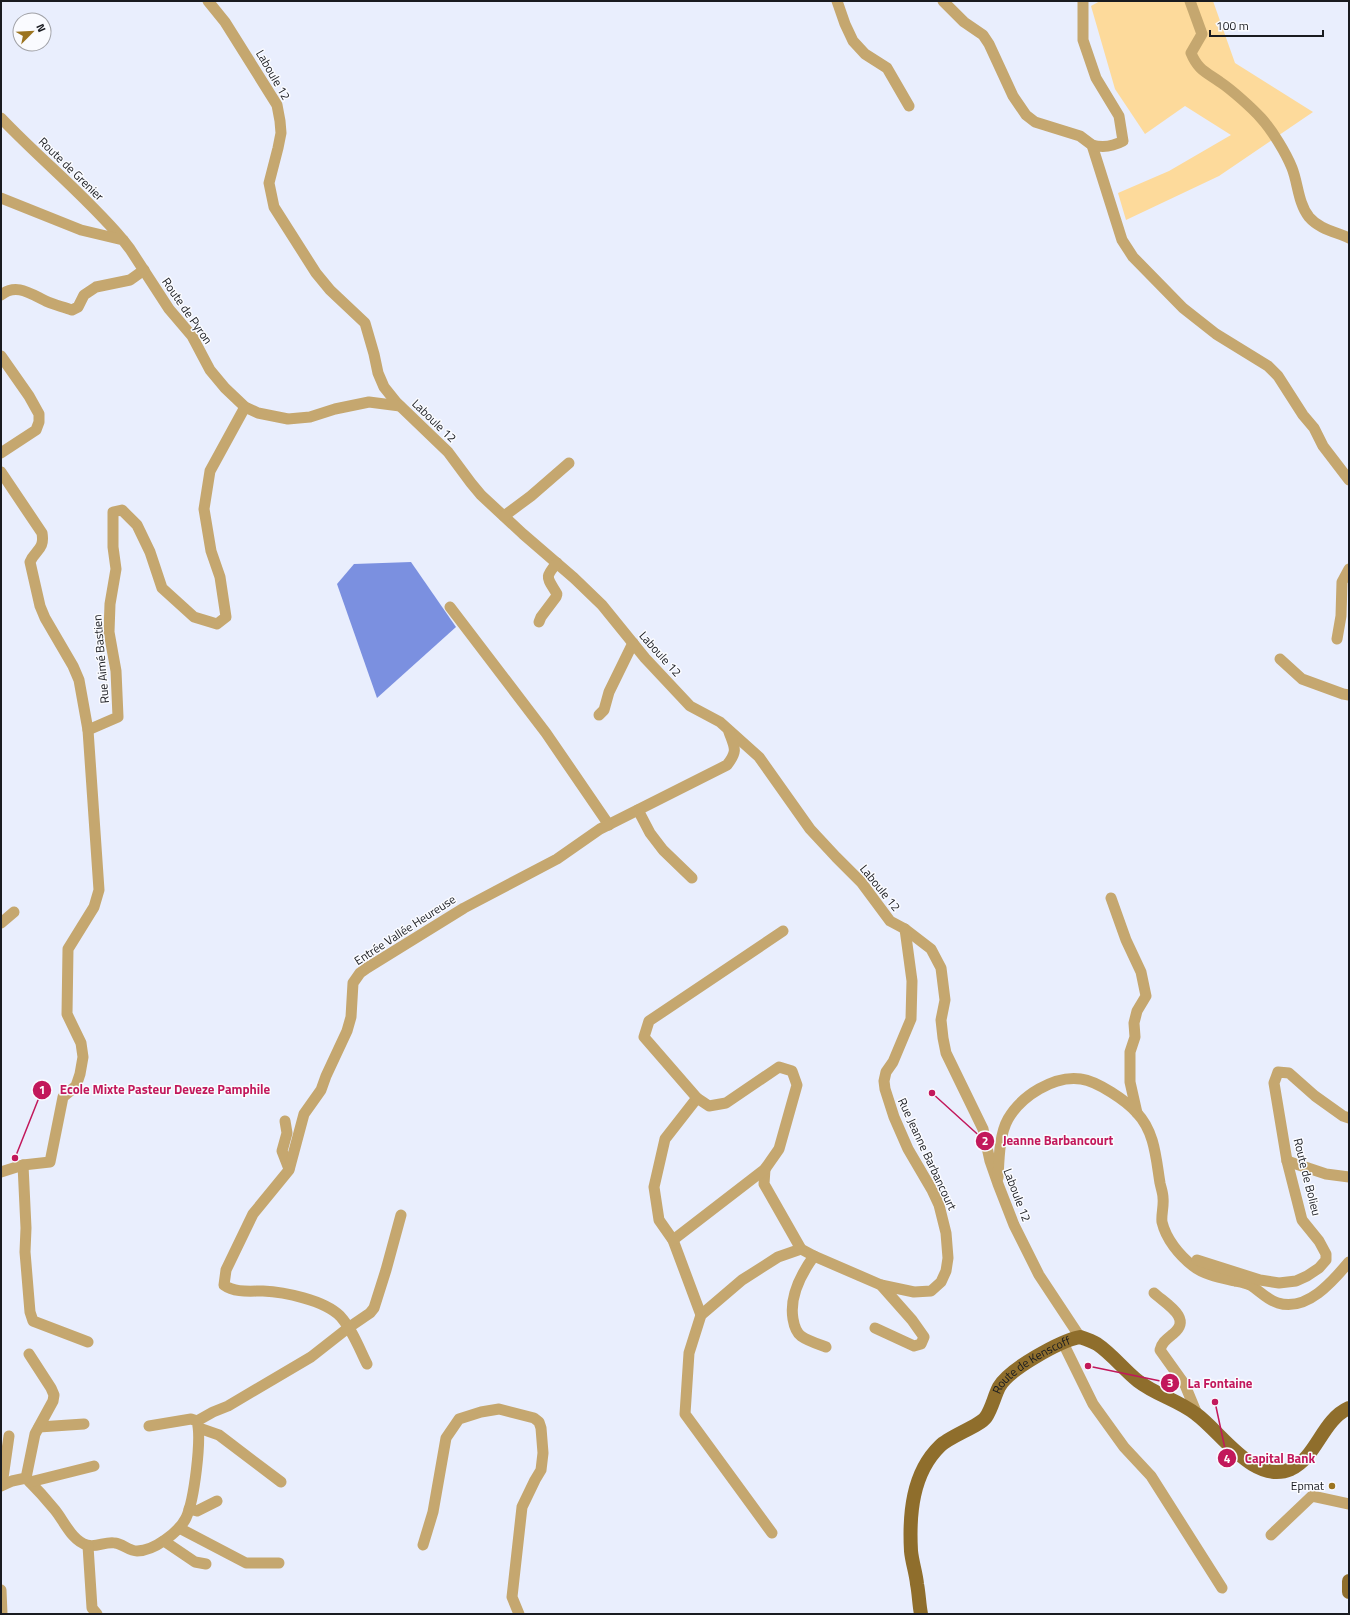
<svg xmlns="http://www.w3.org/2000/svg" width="1350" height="1615" font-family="'Titillium Web',sans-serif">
<rect width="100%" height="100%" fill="#e9eefd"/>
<path fill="#fdda9b" d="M1100,1H1213L1235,63L1313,112L1219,176L1126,220L1118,193L1169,171L1231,135L1185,106L1145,134L1115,89L1091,6Z"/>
<path fill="#7b90e0" d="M411,562L456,627L377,698L337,584L354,564Z"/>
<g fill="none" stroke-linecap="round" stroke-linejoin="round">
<g stroke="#c5a76f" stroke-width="11">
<path d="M208,1L225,22L277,105L280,121L281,133L278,148L269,183L274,207L316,273L330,290L365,323L374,354L378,373L384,387L396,402L448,452L471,483L481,495L523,534L574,578L602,605L645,658L690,706L720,722L759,757L810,829L836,857L861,882L890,921L905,929L931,949L941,968L945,1000L941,1020L943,1038L946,1053L983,1129L990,1161L998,1184L1014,1225L1039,1275L1080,1337"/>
<path d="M837,1L845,24L853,41L865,54L887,68L909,106"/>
<path d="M943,1L964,22L983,35L989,44L1013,96L1026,115L1035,122L1080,136L1092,145L1122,240L1133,257L1183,308L1216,334L1268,366L1278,376L1303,415L1314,428L1323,446L1349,480"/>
<path d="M1083,1V40L1096,78L1119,116L1123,141C1112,147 1103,148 1092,145"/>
<path d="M1190,1L1202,34L1191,53C1198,70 1206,72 1220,82C1232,90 1252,108 1261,118C1272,130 1286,153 1292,168C1298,183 1298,203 1309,217C1319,229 1336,232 1349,238"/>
<path d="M1,118C41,160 86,196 123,240"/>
<path d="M1,198L81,230L123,240L130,249L169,309L192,336L210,370L225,388L245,407L258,413L288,419L310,417L335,409L369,402L400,406"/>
<path d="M1,295C17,282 32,295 48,302C55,305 64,307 72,310L78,307L84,295L96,287L130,280L144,270"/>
<path d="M1,356L29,396L39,414V422L36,430L1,453"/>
<path d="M1,472L42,533C45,550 35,550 30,562L40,606L45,618L73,666L79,680L88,730"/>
<path d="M504,516L531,496L569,463"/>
<path d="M450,607L546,733L609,825"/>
<path d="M539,622L541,617L556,597L557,594C547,577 544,578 557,563"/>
<path d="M1337,639L1341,616L1342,582L1349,569"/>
<path d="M1280,659L1302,679L1343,694L1349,695"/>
<path d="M599,715L604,710L609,692L633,643"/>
<path d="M638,810L650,833L663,850L692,878"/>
<path d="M1111,898L1126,940L1141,972L1146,996L1137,1011L1134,1023L1135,1037L1130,1052V1082L1137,1113"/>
<path d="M1,923L14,912"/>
<path d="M697,1098L665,1139L654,1187L659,1220L673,1240L701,1315"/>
<path d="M285,1121L287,1133L282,1151L289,1169"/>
<path d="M1287,1161L1326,1174L1349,1177"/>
<path d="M23,1165L26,1228L25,1252L30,1312L33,1321L88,1342"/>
<path d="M765,1169L764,1184L801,1249L814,1256L881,1285L912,1320L924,1337L921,1344L914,1346L875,1328"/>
<path d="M1,1172L23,1165L50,1162L63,1097L76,1086L80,1074L83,1057L81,1043L67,1014L68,949L94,907L99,890L88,730L118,717L116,671L109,632L110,604L116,569L113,547V512L122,510L137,525L150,552L162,588L194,617L217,624L226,617L220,577L211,551L204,509L210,471L245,407"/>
<path d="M998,1178C999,1161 999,1135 1008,1119C1021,1096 1054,1075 1081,1079C1097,1081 1127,1101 1137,1113C1155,1132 1156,1159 1160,1183C1161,1188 1163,1193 1163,1198C1164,1206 1161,1215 1162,1222C1166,1239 1179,1255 1193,1266C1204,1275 1222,1278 1235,1281C1240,1282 1246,1283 1250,1285C1259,1290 1267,1300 1278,1303C1307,1312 1333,1281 1349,1262"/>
<path d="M673,1240L765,1169L779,1149L797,1085L792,1071L779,1067L726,1103L709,1106L697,1098L644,1037L649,1021L783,931"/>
<path d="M814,1256C801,1274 789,1296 793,1319C794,1325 796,1332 801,1336C808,1341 818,1344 826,1347"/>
<path d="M1197,1260L1260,1280L1279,1283L1296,1281L1307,1276L1319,1268L1326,1260V1254L1319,1241L1302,1220L1287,1161L1274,1083L1278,1072L1289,1073L1315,1096L1343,1116L1349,1118"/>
<path d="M881,1285L914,1292L931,1291L941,1282L946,1271L948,1258L946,1233L939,1205L932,1190L908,1149L894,1117L885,1089L884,1081L886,1072L893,1062L911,1019L912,981L905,929"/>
<path d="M1154,1293C1166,1304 1193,1318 1173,1334C1167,1339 1162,1342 1160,1350L1185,1385L1197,1414"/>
<path d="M1063,1343L1093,1404L1124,1447L1151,1476L1222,1588"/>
<path d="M367,1364C359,1348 352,1329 340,1316C324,1300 284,1292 263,1291C250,1291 235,1293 224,1285L226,1270L253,1214L289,1170L304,1114L321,1090L326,1076L347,1031L351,1017L353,983L360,973L367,968L464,908L557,859L600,829L727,765C738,751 735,748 729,732"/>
<path d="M197,1421L213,1412L228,1406L311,1357L348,1328L370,1313L374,1308L386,1270L401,1215"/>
<path d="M39,1427L84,1424"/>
<path d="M199,1428L219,1435L281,1482"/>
<path d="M26,1478C36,1488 46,1499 55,1510C64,1521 72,1541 87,1545C96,1548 106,1541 115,1543C123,1544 129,1551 137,1551C154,1551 179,1532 186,1518C194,1501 202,1439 197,1421L191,1419L149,1426"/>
<path d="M30,1482L94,1466"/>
<path d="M2,1485L9,1436"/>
<path d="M1,1486L12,1481L26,1478L35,1434L53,1401L54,1395L51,1388L29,1354"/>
<path d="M189,1509L197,1511L217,1501"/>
<path d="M179,1528L246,1563H279"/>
<path d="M772,1533L685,1414L689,1353L701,1315L742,1280L778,1257L801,1249"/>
<path d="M1271,1535L1312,1496L1349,1504"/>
<path d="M164,1541L195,1562L206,1564"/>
<path d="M423,1545L433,1512L446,1438L459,1419L481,1412L499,1409L534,1418L539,1422L541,1428L543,1453L541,1470L535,1480L522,1507L512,1597L519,1614"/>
<path d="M88,1546L92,1608L97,1614"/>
<path d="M1,1590L2,1614"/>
</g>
<g stroke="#8f6e2c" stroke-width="14">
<path d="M1349,1581V1592"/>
<path id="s1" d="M921,1614C919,1604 919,1594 917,1584C916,1573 912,1562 911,1551C909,1515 912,1473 940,1446C950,1436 980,1426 986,1417C992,1408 994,1397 999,1387C1009,1369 1060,1341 1080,1337C1086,1339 1092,1341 1097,1344C1112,1354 1124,1370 1138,1381C1156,1395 1178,1400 1196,1414C1222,1433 1254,1485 1291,1469C1317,1457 1322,1420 1349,1408"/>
</g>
</g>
<circle fill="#9b7420" stroke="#fafbff" stroke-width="1.5" cx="1332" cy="1486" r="4"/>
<g text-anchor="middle" stroke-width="3" stroke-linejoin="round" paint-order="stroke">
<g font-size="12" fill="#191b20" stroke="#fafbff">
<text transform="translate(273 75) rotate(60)" y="4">Laboule 12</text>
<text transform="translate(71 169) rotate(44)" y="4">Route de Grenier</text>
<text transform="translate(187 311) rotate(55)" y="4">Route de Pyron</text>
<text transform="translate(434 421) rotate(44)" y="4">Laboule 12</text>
<text transform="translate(660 654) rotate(48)" y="4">Laboule 12</text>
<text transform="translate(101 659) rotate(-95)" y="4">Rue Aimé Bastien</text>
<text transform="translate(880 888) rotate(51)" y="4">Laboule 12</text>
<text transform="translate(405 930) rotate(-33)" y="4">Entrée Vallée Heureuse</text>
<text transform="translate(927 1154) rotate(65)" y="4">Rue Jeanne Barbancourt</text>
<text transform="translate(1307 1177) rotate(76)" y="4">Route de Bolieu</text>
<text transform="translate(1017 1195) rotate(69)" y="4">Laboule 12</text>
<text dy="4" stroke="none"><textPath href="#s1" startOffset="303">Route de Kenscoff</textPath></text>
</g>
<g font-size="12" fill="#191b20" stroke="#fafbff" text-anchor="end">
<text x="1324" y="1490">Epmat</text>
</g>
</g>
<path fill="none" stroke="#c2185b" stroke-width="1.5" d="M15 1158L42 1090M932 1093L985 1141M1088 1366L1170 1383M1215 1402L1227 1458"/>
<g fill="#c2185b" stroke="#fafbff" stroke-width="1.5">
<circle cx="15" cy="1158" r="4"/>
<circle cx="932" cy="1093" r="4"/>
<circle cx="1088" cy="1366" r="4"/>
<circle cx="1215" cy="1402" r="4"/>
<circle cx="42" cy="1090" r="10"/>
<circle cx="985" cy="1141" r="10"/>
<circle cx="1170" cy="1383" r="10"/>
<circle cx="1227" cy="1458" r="10"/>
</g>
<g font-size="12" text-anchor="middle" font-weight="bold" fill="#fff">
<text x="42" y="1094">1</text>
<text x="985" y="1145">2</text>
<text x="1170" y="1387">3</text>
<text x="1227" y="1463">4</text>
</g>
<g font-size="13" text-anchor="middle" font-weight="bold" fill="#c2185b" stroke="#fafbff" stroke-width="3" stroke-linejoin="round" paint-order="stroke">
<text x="165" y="1094">Ecole Mixte Pasteur Deveze Pamphile</text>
<text x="1058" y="1145">Jeanne Barbancourt</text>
<text x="1220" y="1388">La Fontaine</text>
<text x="1280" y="1463">Capital Bank</text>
</g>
<rect width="1350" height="1615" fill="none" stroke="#191b20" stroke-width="4"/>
<g transform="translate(32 32) rotate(66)"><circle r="19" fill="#fafbff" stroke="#a0a1a6"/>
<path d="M0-3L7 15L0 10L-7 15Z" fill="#9b7420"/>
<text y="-6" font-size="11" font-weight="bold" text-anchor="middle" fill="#191b20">N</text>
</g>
<path d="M1210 30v6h113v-6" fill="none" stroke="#191b20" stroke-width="2"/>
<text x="1216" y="30" font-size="12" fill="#191b20" stroke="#fafbff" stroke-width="3" paint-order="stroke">100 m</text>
</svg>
